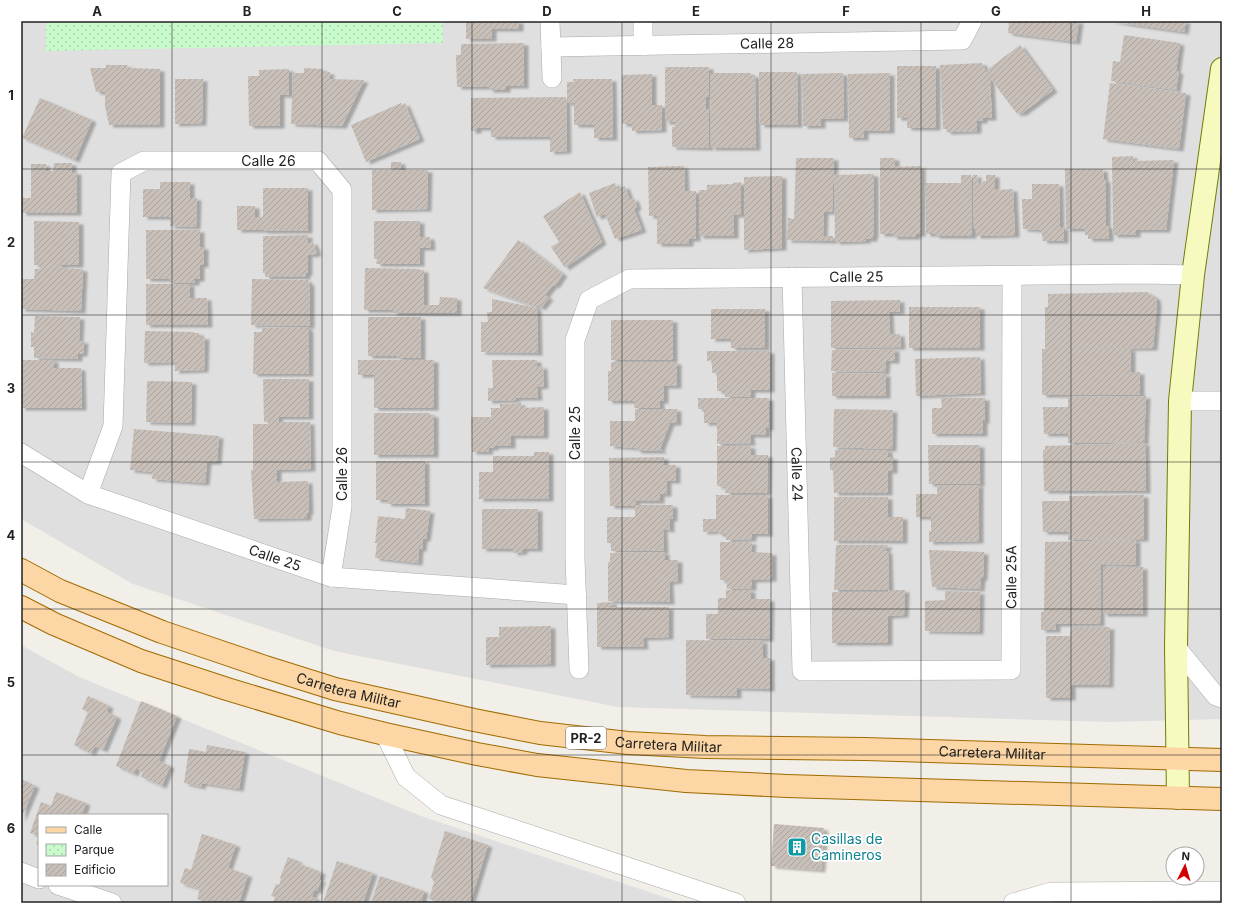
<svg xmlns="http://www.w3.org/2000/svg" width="1243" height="924" font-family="Inter,sans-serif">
<defs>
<pattern id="park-dots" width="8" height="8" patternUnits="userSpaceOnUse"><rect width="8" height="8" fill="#c8facc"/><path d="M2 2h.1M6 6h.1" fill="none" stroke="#acd6af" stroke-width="1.8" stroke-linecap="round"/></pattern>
<pattern id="building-hatch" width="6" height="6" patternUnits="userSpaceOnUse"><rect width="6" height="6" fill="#c7bfb8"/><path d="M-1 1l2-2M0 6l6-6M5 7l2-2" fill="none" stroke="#aba49e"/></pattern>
<filter id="shadow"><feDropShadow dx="4.5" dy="2.5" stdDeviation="1" flood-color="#0004"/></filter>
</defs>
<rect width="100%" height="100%" fill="#f2efe9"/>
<g fill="#e0dfdf" fill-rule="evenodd">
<path d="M21,21H1222V719L1110,722L618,707L334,651L133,584L21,519Z"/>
<path d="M21,645L79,677L421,816L682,903H21ZM39,815H167V885H39Z"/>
<path d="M1084,901L1222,903H1076Z"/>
</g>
<path fill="url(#park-dots)" d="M46,21H443V43L46,51Z"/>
<g fill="url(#building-hatch)" filter="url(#shadow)">
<path d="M466,21H519V29H492V39H466Z"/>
<path d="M1009,21H1079L1076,42L1008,33Z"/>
<path d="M1109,21H1186L1184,32Z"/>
<path d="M1124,35L1180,43L1176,71L1179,72L1176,90L1111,81L1113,61L1120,62Z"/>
<path d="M524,43V86H506V90H489V87H457L456,55H461V44Z"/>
<path d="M1020,45L1053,90L1021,114L1020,112L1017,114L990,78L992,118H983V121H977V131L947,132L946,129H943L940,65L982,63L987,73L989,72L987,70Z"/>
<path d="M106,65H127L128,68L160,69V125H109L105,106V92H96L90,68H106Z"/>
<path d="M897,66H936V128H907V118H897Z"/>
<path d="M665,67H709V97H706V109L709,110V148L672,147V127H675V122H665Z"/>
<path d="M304,68L323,69V72H330L329,79L364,80L342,126L291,124L293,73H304Z"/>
<path d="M289,69V95H280V126H249L248,76H259V70Z"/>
<path d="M759,72H797L798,125H760Z"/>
<path d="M710,73H751V75H755L756,148H711Z"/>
<path d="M843,73L844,119H821V126H803L802,74Z"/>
<path d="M890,73V131H864V138H849L848,74Z"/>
<path d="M652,74V105H662V130L632,131V124H622V75Z"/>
<path d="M175,79H203L202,123L175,124Z"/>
<path d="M573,79H612L613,138H594V125H574V103H567V82H574Z"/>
<path d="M1110,83L1186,93L1179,149L1103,139Z"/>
<path d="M566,97L567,151L550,152V137H491V128H477V131H471V98Z"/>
<path d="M40,98L92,120L75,160L22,138Z"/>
<path d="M401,103L402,105L405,103L420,139L366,162L351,125Z"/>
<path d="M1133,156V161L1174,160L1166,230H1136V235H1113L1112,157Z"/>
<path d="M796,158H834L832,212H824L823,236H833V241L787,240L788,218L794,219Z"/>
<path d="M880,158H895V167L921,166V234H916V237H893V234H880Z"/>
<path d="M391,162H401V170H428L427,209L372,210V170H391Z"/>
<path d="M54,163H72V172H77V213H22V198H31V164H46L45,171H53Z"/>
<path d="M684,166L685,191H696V239H689V244H657V216H649L648,167Z"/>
<path d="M1065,169H1103L1104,180H1106V226H1109V239H1088V235H1085V229H1066Z"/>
<path d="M874,174V235H873V239H866V241L835,242L834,175Z"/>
<path d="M961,175H971L972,236H935V234H926L925,183H961Z"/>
<path d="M973,175H977V183H983V181H986V175H995V190L1013,189L1015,235L976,236V229H974Z"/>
<path d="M782,176V248L744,250V177Z"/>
<path d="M160,182H190V198H197L196,227L170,226V217H143V189H160Z"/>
<path d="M741,182V215H734V236H699V190H707V185L733,184V183Z"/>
<path d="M615,183L617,189L625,186L630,200L634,198L637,207L634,209L642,230L615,239L605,214L597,217L596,215L589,193Z"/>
<path d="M1032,184H1059L1060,227H1064V241H1043L1041,230L1023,229L1022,199H1032Z"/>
<path d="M263,188H308V231H263V230H237V206H255V217H263Z"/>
<path d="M580,192L602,242L565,268L551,247L559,242L543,216Z"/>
<path d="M34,221L79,222V265H34Z"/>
<path d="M374,221H420V237H430L431,248H420V264H376L377,259H374Z"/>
<path d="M146,230H200V247H204V265H200V279H195V283H169V279H146Z"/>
<path d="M308,235V244L313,242L317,253L312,255L308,254V273H306V277H265V273H263V236Z"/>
<path d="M518,240L563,274L555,286L553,285L545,295L549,298L541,308L537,305L536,307L483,288Z"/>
<path d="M41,265L62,266V268L83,269L81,311L21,309V279H34L35,269H41Z"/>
<path d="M365,268L419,269V270H424V305H439L440,297L457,298V313H393V310H364Z"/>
<path d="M252,279L308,280V283H310V326L251,325Z"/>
<path d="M146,284H190V298H207L208,325H146Z"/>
<path d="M1147,292L1156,298L1157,304L1153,348L1045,349V307H1048V294Z"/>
<path d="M492,299L537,308L538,353L481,352V322H488L487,312H492Z"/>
<path d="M900,300V312H889L890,334H900L901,347L831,348V301Z"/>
<rect x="909" y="307" width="71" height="41"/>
<path d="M711,309H765V348H731V339H711Z"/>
<path d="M35,316L80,317L79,341H84L83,354H78V359L34,358V347H31V332L34,333Z"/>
<path d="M368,317H421V358H397V356H368Z"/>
<rect x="611" y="320" width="62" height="40"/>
<path d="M308,327V330H309V374H253L254,332H262V328Z"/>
<path d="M145,331L194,332V333H199V337H205L204,370L175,371V362L144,363Z"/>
<path d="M895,349V361H886L885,372L831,371L832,350Z"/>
<path d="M1042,349H1131V372H1140V395H1042Z"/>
<path d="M707,351H770V390H751V397H725V391H717V373H712V360L707,361Z"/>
<path d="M980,357L981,393L916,396L915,359Z"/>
<path d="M21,360H54V368H81L82,408H21Z"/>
<path d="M358,360H434V408H374V375H358Z"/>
<path d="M492,360H537V367L543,366L544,386L537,387L538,398H515L516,400L488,401V388H493Z"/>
<path d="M611,362H677V386H664V401H660V408H634V401H608V371H611Z"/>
<path d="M832,373L886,374V396H832Z"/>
<path d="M263,379H309V417H278L279,422H264Z"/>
<path d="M147,381L192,382L191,423L146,422Z"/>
<path d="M1146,396L1144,442L1068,443V434H1044L1043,407H1068V397Z"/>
<path d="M698,398H769V428H766V435H750L751,443L717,444V423H704V409H698Z"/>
<path d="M941,398H985V421H983V434H932V408H942Z"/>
<path d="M521,403V408L544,407V436H511V446H494V448H488L489,452H472L471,417H491V408H500V404Z"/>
<path d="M635,409H677V423H670L660,449L663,451H638L635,448L610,446V421H635Z"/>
<path d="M834,409L893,410L892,449L833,447Z"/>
<path d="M374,413H430V415H434V455H374Z"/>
<path d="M268,422H310L311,469L277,470V482L308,481L309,512L307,513V518L254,519L251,470H253V424H268Z"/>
<path d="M134,429L219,436L217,462H207L205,483L152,479L153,472L130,470Z"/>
<path d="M1145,443L1146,491H1044L1043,450H1045V446Z"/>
<path d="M928,445H980V484H929Z"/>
<path d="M717,446H751V455H768L767,493H725L726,487L717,486Z"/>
<path d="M835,450H888V457H893V471H888V493H834L833,470H830V458L835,457Z"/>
<path d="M534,452H549V499H479V472H493V456H534Z"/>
<path d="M664,457V465H676V481H667V494H660V501H635L636,505H673V519H670V530L663,529L664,551H611V543H607V517H635V506H610L609,458Z"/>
<path d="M376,461H425V504H387V500H376Z"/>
<path d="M937,485H979V541L929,542V531H931V517H916V494H937Z"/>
<path d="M716,495H768V534H752V539L726,540V534H718V531L703,532V519H716Z"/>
<path d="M1133,495H1144V539L1068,540V532H1043L1042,501H1069V496Z"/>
<path d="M834,497H888V517H903V541H834Z"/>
<path d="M406,508L430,511L426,539H423L422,549H419L418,563L375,558L377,543H375L378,516L405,519Z"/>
<path d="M482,509H538V549H523V552L513,553V549H482Z"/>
<path d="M1136,540V565L1101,564L1100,624H1056V630H1041V612H1044L1045,542Z"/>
<path d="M720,542H752L751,552L772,553V579L752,580V588L727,589L726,580H720Z"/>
<path d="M836,545H888L885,551H888L889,590H834Z"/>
<path d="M929,550L984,552L983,578H981L980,589L932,587Z"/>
<path d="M665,552V560H678V581L669,582L670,602L608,601V563L610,561V553Z"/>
<rect x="1103" y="567" width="40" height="47"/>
<path d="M726,590H751V599H770L769,639H706V614H718V598H726Z"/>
<path d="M888,590H905L904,615L888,616V643H832V592H889Z"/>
<path d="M945,591L980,592L979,632L925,631V601L945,600Z"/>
<path d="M612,602V607H669V637L643,638L644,647H597V603Z"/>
<path d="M551,626V664L486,665V637H499V627Z"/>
<path d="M1071,627H1110L1109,685H1071V698H1046V636H1070Z"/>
<path d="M686,640L763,641V658H770V689L737,688V696L686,695Z"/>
<path d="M88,696L109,706L107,712L117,717L103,750L95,746L91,753L74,745L88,712L82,709Z"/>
<path d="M141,701L177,716L159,761L170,766L162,786L141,777L143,772L136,768L134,774L116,766Z"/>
<path d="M207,745L245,752L239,789L202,783L201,787L184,783L189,749L206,752Z"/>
<path d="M21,779L35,786L21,819Z"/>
<path d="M56,792L86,803L82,815H39V845L36,844L39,836L30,833L41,802L51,806Z"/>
<path d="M774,824L824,828L821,870L771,866Z"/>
<path d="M445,831L488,845L470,903H440L429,899L434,882L431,877Z"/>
<path d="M202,834L236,845L228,868L248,875L239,903H208L197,899L200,889L180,883L185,868L191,870Z"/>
<path d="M288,857L298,861L297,863L321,872L319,880H321L317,891H314L312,897L316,898L314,903H273L275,897L271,896L276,884L279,885L281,879L280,878Z"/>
<path d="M337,861L373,873L363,903H323Z"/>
<path d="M380,876L424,891L421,903H371Z"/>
</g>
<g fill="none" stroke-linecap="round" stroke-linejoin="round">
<defs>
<g id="street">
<path d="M550,21L552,78"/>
<path d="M643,21V46"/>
<path id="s1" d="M551,47L962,40L972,21"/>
<path id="s2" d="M792,277L802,671L1011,670L1012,276"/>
<path d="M1180,401H1222"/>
<path id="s3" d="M21,453L88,494L331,577L577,595"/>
<path id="s4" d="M88,494L113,426L121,173L144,161H318L342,190V507L331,577"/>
<path d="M1176,647L1216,696L1222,698"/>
<path id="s5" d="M579,669L575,558V340L589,300L629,279L1142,274L1193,275"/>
<path d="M385,734L406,777L441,805L736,903"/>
<path d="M21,872L39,879"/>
<path d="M58,885L112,903"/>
<path d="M1013,903L1051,892L1222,891"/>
</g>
<path id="secondary" d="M1178,798L1176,647L1180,401L1193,275L1222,69"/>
<g id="primary">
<path id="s6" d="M21,570L60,591L162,632L265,667L335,689L474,720L540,733L628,743L705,747L865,749L1222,760"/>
<path d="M21,607L54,624L141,661L227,689L340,723L385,734L477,754L537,765L686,781L787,786L1222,799"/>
</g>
</defs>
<use href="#street" stroke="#a9a9a9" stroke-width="20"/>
<use href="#secondary" stroke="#707d05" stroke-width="24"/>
<use href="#primary" stroke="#a06b00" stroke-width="24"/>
<use href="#street" stroke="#fff" stroke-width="19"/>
<use href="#secondary" stroke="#f7fabf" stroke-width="22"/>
<use href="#primary" stroke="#fcd6a4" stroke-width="22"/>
</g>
<path fill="none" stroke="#222" stroke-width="1" stroke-opacity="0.55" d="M172,21V903M322,21V903M472,21V903M622,21V903M771,21V903M921,21V903M1071,21V903M21,169H1222M21,315H1222M21,462H1222M21,609H1222M21,755H1222"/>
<defs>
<symbol id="building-square" viewBox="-11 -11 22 22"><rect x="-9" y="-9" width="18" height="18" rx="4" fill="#0f9aa8" stroke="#fff"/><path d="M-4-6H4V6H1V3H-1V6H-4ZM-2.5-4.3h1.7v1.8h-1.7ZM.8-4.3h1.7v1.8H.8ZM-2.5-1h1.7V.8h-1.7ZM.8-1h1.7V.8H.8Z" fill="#fff"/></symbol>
</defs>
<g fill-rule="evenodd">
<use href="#building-square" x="786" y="836" width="22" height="22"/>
</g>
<g text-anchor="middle" stroke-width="3.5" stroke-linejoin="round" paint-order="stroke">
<rect fill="#fff" stroke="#646464" stroke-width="1" x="566" y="727" width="40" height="22" rx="3"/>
<g font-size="13" font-weight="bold" fill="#222">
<text x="586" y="743">PR-2</text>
</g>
<g font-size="14" fill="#222" stroke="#fff">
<text dy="5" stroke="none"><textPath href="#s1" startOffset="216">Calle 28</textPath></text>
<text dy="5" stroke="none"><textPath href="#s4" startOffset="476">Calle 26</textPath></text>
<text dy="5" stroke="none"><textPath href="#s5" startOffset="644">Calle 25</textPath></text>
<text transform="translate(575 433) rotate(-90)" y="5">Calle 25</text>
<text transform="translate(342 474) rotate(-90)" y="5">Calle 26</text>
<text dy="5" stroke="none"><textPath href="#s2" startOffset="197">Calle 24</textPath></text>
<text dy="5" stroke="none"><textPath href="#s3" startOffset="276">Calle 25</textPath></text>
<text dy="5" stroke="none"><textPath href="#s2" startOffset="696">Calle 25A</textPath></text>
<text dy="5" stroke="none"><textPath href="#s6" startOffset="350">Carretera Militar</textPath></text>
<text dy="5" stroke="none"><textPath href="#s6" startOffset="675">Carretera Militar</textPath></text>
<text dy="5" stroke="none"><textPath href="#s6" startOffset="999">Carretera Militar</textPath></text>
</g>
<g font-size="14" fill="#0d838f" stroke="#fff" text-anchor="start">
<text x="811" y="844">Casillas de<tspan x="811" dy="16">Camineros</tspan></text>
</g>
</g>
<rect width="1243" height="924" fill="none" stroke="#ffffff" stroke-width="44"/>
<rect x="38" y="814" width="130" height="72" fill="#ffffff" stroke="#a7a7a7"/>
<rect x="46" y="827" width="20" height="6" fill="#fcd6a4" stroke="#a7a7a7"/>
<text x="74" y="834" font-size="12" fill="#222222">Calle</text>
<rect x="46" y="844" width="20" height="12" fill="url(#park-dots)" stroke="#a7a7a7"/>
<text x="74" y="854" font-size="12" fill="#222222">Parque</text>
<rect x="46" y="864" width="20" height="12" fill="url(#building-hatch)" stroke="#a7a7a7"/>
<text x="74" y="874" font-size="12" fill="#222222">Edificio</text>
<g transform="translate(1185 866) rotate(5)"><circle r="19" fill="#ffffff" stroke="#a7a7a7"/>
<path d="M0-3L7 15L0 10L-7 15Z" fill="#d40000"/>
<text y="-6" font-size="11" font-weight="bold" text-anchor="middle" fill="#222222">N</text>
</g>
<rect x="22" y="22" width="1199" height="880" fill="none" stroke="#222" stroke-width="1.5"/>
<g font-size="13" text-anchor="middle" font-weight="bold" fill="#222">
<text x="97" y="16">A</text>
<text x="247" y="16">B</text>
<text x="397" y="16">C</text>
<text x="547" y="16">D</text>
<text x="696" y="16">E</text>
<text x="846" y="16">F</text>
<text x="996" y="16">G</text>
<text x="1146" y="16">H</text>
<text x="11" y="100">1</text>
<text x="11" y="247">2</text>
<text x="11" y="393">3</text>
<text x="11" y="540">4</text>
<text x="11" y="687">5</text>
<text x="11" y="833">6</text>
</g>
</svg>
